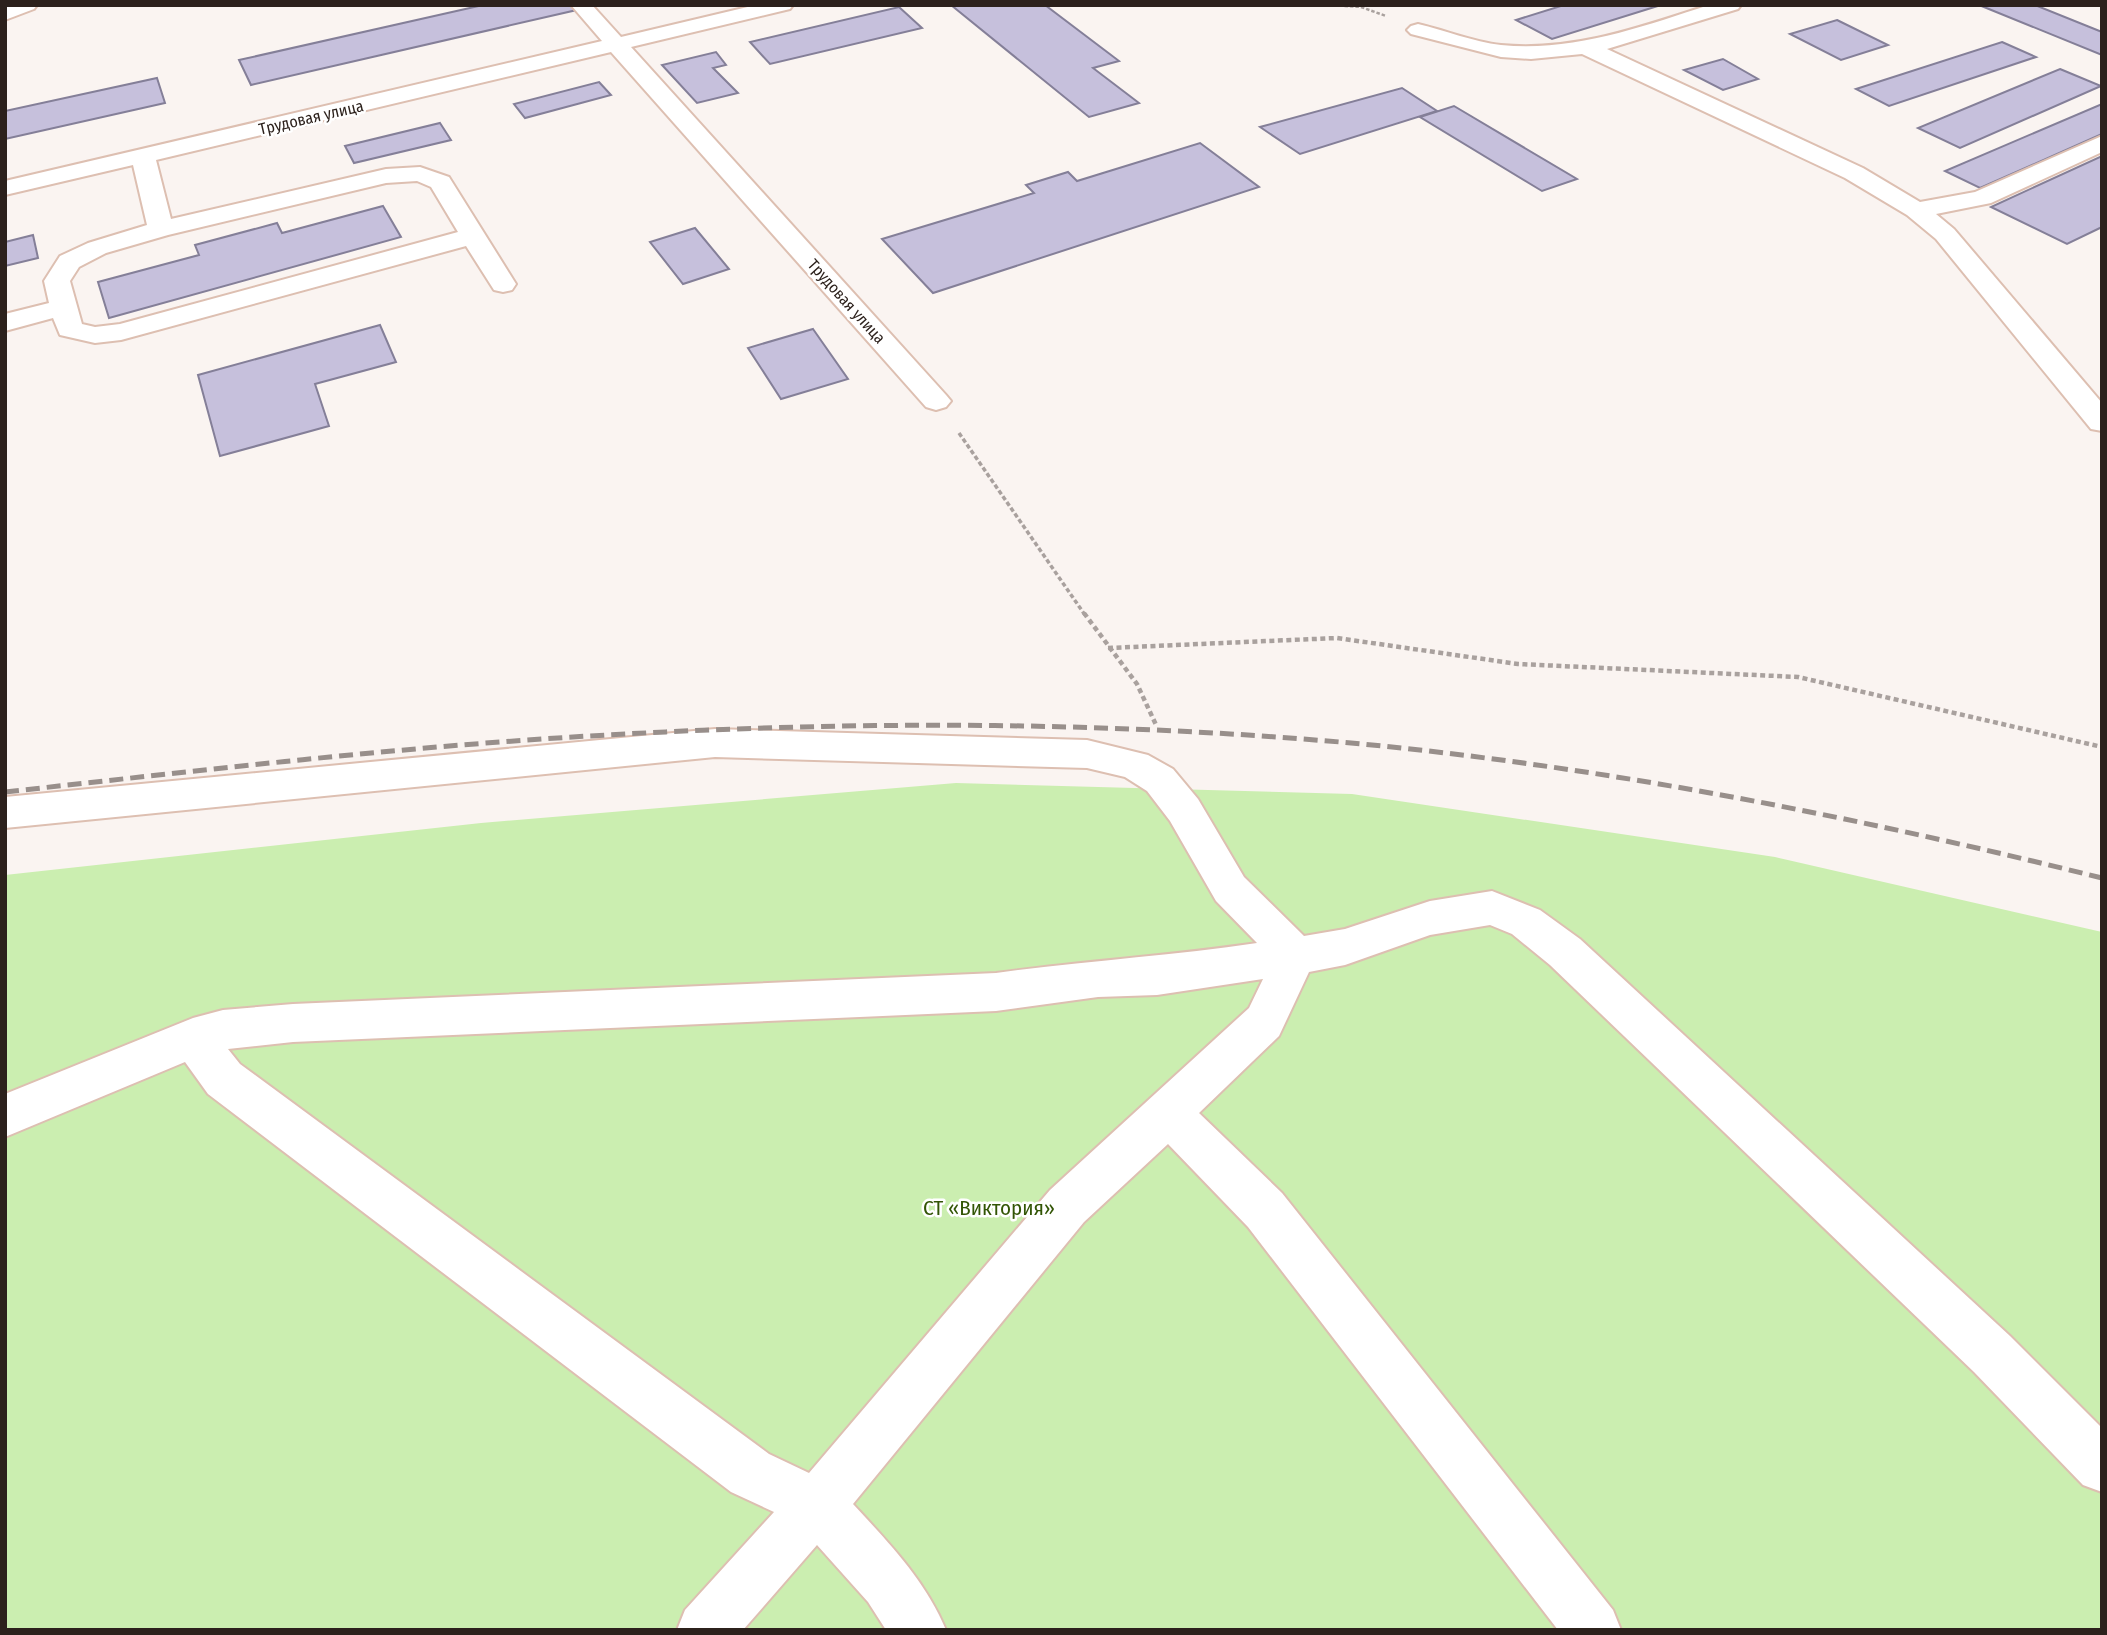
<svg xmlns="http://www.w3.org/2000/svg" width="2107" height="1635" font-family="'Fira Sans Condensed',sans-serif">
<rect width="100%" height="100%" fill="#faf4f1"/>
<path fill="#cbeeb0" d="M956,783L1352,794L1775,857L2102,932V1630H5V875L481,823Z"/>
<g fill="#c6c0dc" stroke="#847f98" stroke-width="2">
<path d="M483,5H578L581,9L251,85L239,60Z"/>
<path d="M951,5H1045L1119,61L1093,68L1139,103L1089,117Z"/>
<path d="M1564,5H1661L1552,39L1516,20Z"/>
<path d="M1979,5H2035L2102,32V55Z"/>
<path d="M899,7L922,28L770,64L750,42Z"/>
<path d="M1837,20L1888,45L1841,60L1790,34Z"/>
<path d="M2002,42L2036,57L1889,106L1856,89Z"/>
<path d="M716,52L726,65L713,68L738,93L697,103L662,65Z"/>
<path d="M1723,59L1758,79L1723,90L1684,70Z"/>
<path d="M2060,69L2101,86L1960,148L1918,128Z"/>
<path d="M157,78L165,103L5,139V111Z"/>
<path d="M599,82L611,95L525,118L514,104Z"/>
<path d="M1402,88L1437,111L1300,154L1260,127Z"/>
<path d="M2102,104V134L1980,188L1945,171Z"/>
<path d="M1454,106L1577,179L1542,191L1420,117Z"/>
<path d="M440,123L451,140L354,163L345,146Z"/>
<path d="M1200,143L1259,187L933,293L882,239L1034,193L1026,185L1068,172L1077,181Z"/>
<path d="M2102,156V227L2067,244L1991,207Z"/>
<path d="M383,206L401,237L109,318L98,282L199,255L195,245L277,223L282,233Z"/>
<path d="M695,228L729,269L683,284L650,242Z"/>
<path d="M33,235L38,258L5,266V242Z"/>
<path d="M380,325L396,362L315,384L329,426L220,456L198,375Z"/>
<path d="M813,329L848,379L781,399L748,348Z"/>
</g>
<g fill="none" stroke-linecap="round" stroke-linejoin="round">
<defs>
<g id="minor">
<path d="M8,5H37L34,9L5,20V7Z"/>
<path d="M571,5H592L621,37L756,5H793L790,9L631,47L946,395L951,401L946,407L936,410L926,407L611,52L156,160L171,219L386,169L420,167L449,177L516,284L512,290L503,292L494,290L466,246L121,340L95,343L60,335L53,318L5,331V314L49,303L44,281L60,256L88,243L147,225L133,165L5,195V181L602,41ZM417,181L431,187L458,232L120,324L95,327L82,324L70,281L79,267L106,253L168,235L386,183Z"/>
<path d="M1709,5H1741L1738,9L1607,49L1863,168L1920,202L1975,192L2102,136V152L1991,203L1936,214L1954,229L2102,403V431L2091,429L1936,239L1907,215L1845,178L1582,54L1531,59L1501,57L1411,34L1407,30L1411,26L1418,24C1445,30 1473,42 1501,45C1573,52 1641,27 1709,5Z"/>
<path d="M715,729L1087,740L1148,755L1173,769L1198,799L1244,877L1304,936L1345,929L1430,901L1492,891L1540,910L1580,939L2010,1336L2102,1428V1492L2083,1485L1974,1372L1550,965L1512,934L1490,925L1430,935L1345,965L1309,972L1279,1036L1199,1113L1282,1193L1613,1610L1621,1630H1558L1248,1227L1168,1144L1084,1222L853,1504C889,1543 925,1580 946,1630H886L868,1602L817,1545L743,1630H677L685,1610L774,1512L731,1492L208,1094L185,1062L5,1137V1094L193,1018L223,1010L293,1004L996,973C1083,961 1170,956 1257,943L1216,901L1170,821L1147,791L1125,777L1087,768L715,757L5,828V797ZM1263,979L1249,1008L1050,1190L809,1473L769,1454L240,1064L228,1049L293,1042L996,1011L1098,997L1157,995Z"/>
</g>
</defs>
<use href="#minor" stroke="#ddbfb1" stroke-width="4"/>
<path stroke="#a9a19e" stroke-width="2.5" stroke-dasharray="3.5 2" stroke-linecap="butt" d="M1328,5L1361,7L1386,16"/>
<path stroke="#a9a19e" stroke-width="3.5" stroke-dasharray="4.5 2.5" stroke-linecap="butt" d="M959,433L1085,615"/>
<g stroke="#a9a19e" stroke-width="4.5" stroke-dasharray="5 3.5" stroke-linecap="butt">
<path d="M1084,613L1137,684L1157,727"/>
<path d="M1108,648L1337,638L1518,664L1798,677L2102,747"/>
</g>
<use href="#minor" fill="#fff" fill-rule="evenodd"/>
<path stroke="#988f8b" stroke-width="5" stroke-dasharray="14 7" stroke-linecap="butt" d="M5,792C205,770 406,746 607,735C851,721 1096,721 1340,742C1596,765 1853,816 2102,878"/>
</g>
<g text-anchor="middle" stroke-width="5" stroke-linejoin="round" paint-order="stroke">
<g font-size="16" fill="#2c211c" stroke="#fff">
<text transform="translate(311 117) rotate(-13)" y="6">Трудовая улица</text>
<text transform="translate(847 301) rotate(48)" y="6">Трудовая улица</text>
</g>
<g font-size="21" fill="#325505" stroke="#fff">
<text x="989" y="1215">СТ «Виктория»</text>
</g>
</g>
<rect width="2107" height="1635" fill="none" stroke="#2c211c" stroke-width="14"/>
</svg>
